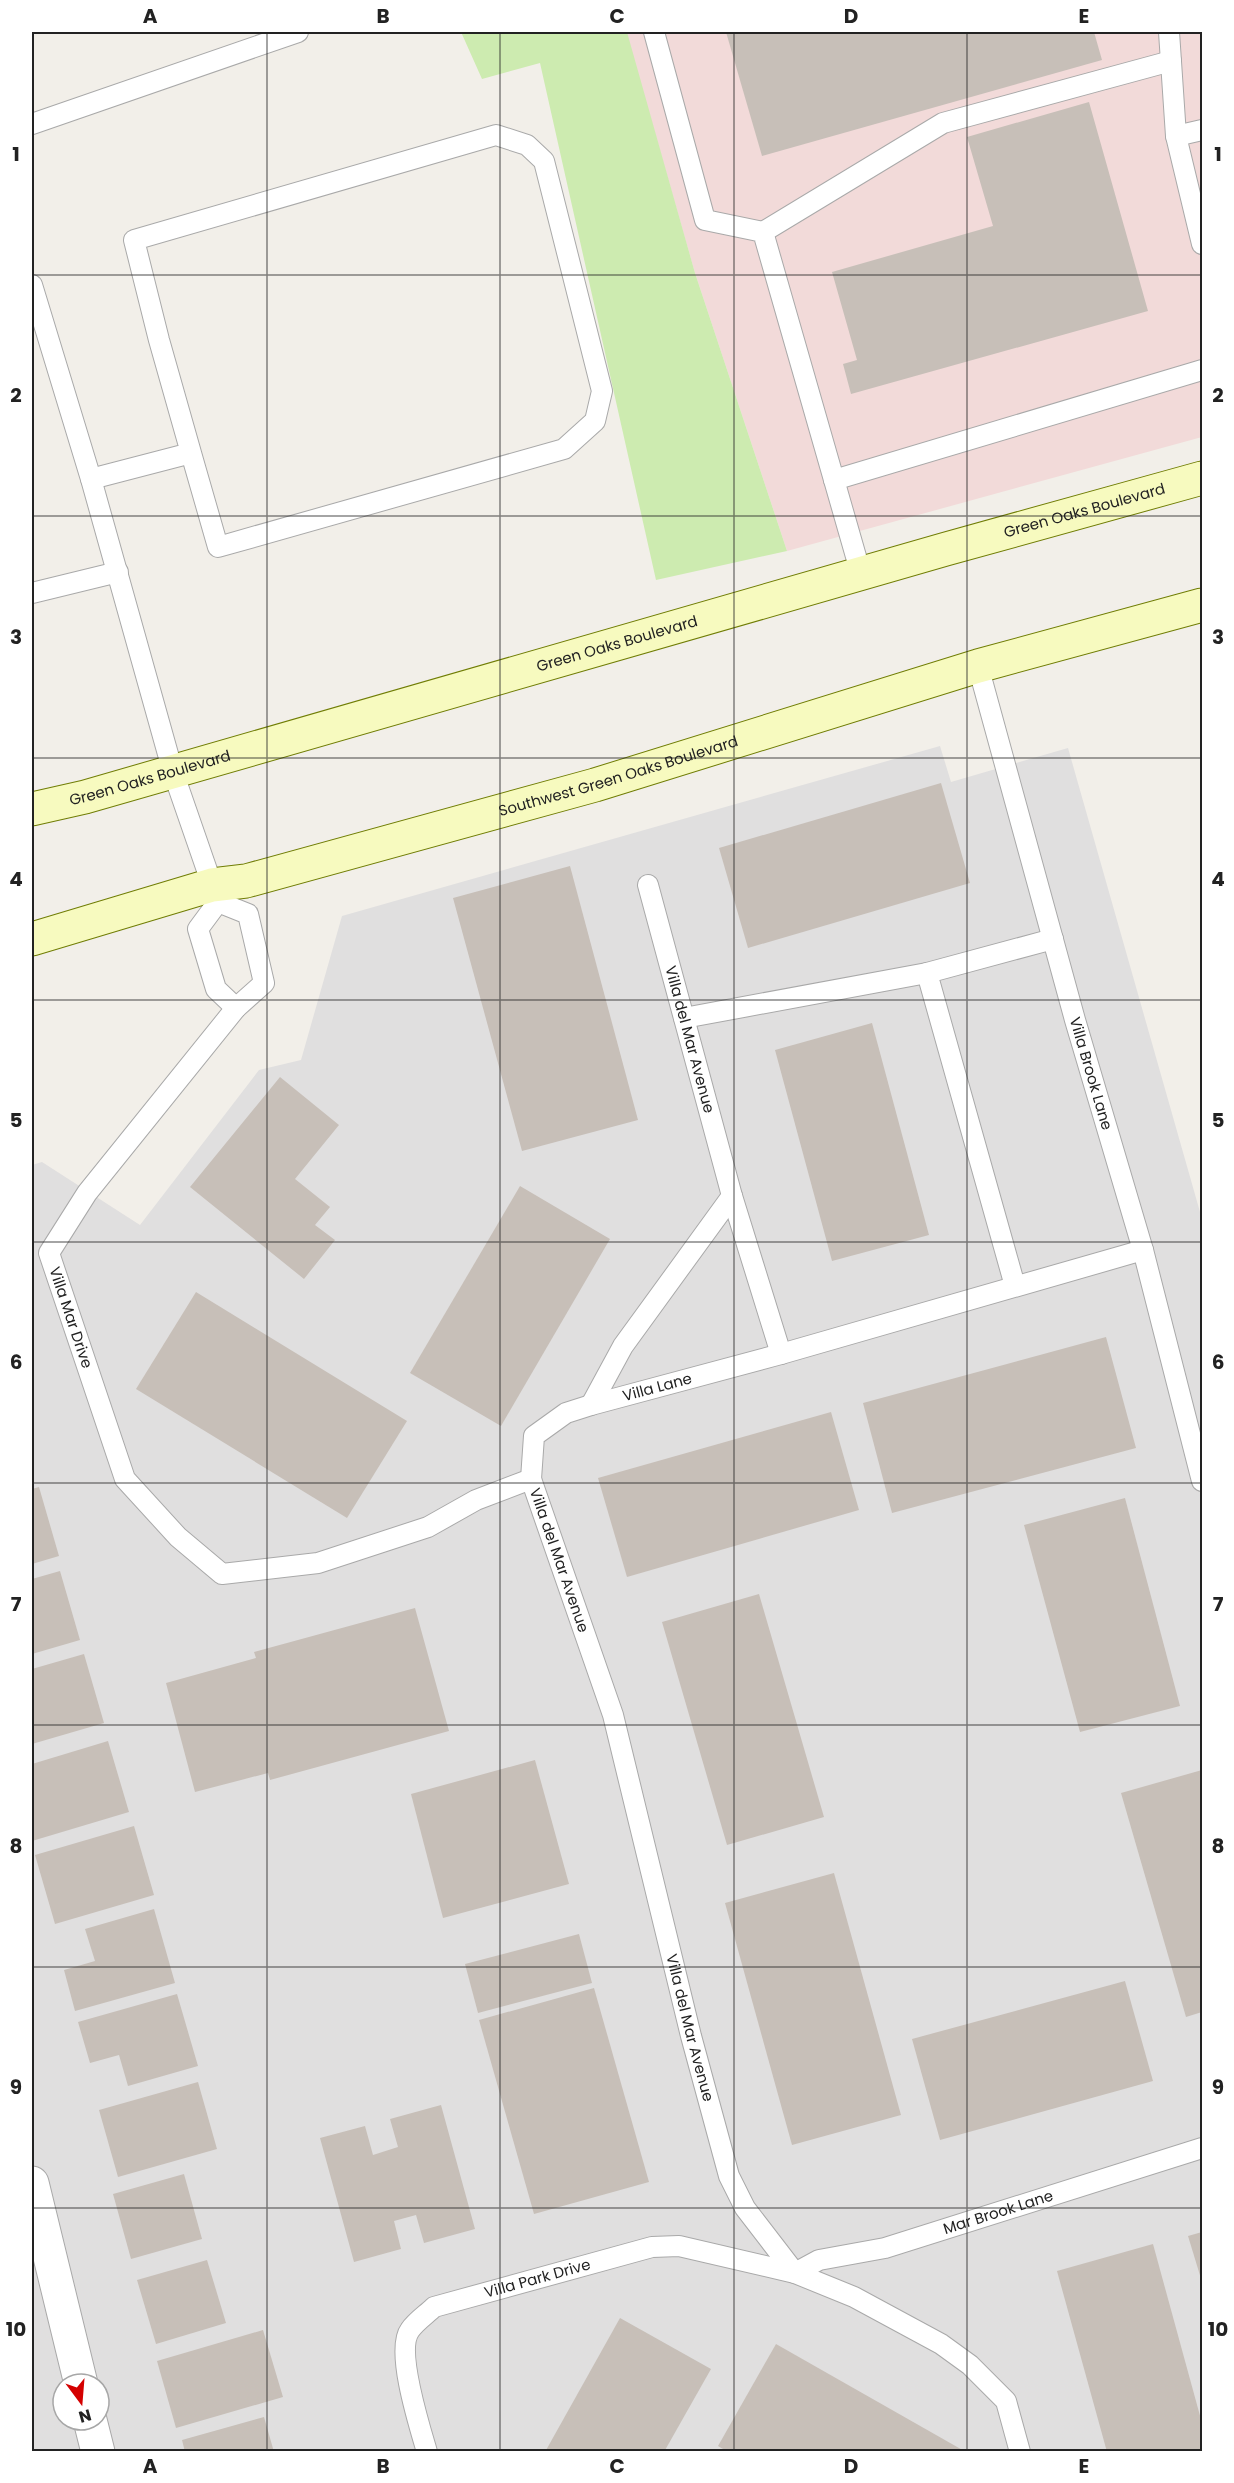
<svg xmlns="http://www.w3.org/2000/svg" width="1234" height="2483" font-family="Poppins,sans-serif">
<rect width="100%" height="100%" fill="#f2efe9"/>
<path fill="#e0dfdf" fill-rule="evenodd" d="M940,746L951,782L1068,748L1202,1219V2451L32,2452V1165L42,1162L140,1225L259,1070L301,1060L342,916ZM63,2384H99V2420H63Z"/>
<path fill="#f2dad9" d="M626,32H1202V437L787,551L695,273Z"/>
<path fill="#cdebb0" d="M461,32H627L695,273L787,551L656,580L540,63L482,79Z"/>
<g fill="#c7bfb8">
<path d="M726,32H1094L1102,60L762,156Z"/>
<path d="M1089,102L1148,311L851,394L843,364L857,360L832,272L993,226L967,137Z"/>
<path d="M941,783L970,883L748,948L719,848Z"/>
<path d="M570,866L638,1120L522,1151L453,898Z"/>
<path d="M872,1023L929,1235L832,1261L775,1050Z"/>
<path d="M280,1077L339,1125L295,1179L330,1207L315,1225L335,1240L304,1279L190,1187Z"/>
<path d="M520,1186L610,1239L501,1426L410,1373Z"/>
<path d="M196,1292L407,1421L347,1518L136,1389Z"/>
<path d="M1106,1337L1136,1448L892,1513L863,1403Z"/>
<path d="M831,1412L859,1510L627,1577L598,1478Z"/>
<path d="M39,1487L59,1556L32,1564V1489Z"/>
<path d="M1125,1498L1180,1706L1080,1732L1024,1525Z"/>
<path d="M60,1571L80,1640L32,1654V1579Z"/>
<path d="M759,1594L824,1817L727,1845L662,1622Z"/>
<path d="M415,1608L449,1731L270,1780L268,1773L195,1792L166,1683L256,1658L254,1652Z"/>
<path d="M84,1654L104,1723L32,1744V1669Z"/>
<path d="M108,1741L129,1812L32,1841V1764Z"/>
<path d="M535,1760L569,1884L443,1918L411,1794Z"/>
<path d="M1202,1770V2012L1186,2017L1121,1793Z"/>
<path d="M134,1826L154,1895L55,1924L35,1855Z"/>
<path d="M834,1873L901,2115L792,2145L725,1903Z"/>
<path d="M154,1909L175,1983L75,2011L64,1970L95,1961L85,1929Z"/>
<path d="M579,1934L592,1983L478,2013L465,1964Z"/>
<path d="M1125,1981L1153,2081L940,2140L912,2039Z"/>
<path d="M594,1988L649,2182L534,2214L479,2020Z"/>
<path d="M177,1994L198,2066L128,2086L119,2055L90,2063L78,2022Z"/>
<path d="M198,2082L217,2149L118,2177L99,2110Z"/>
<path d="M441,2105L475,2229L424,2243L416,2215L394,2221L401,2249L354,2262L320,2138L365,2126L373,2155L398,2147L390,2119Z"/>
<path d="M184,2174L202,2239L131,2259L113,2194Z"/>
<path d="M1202,2232V2282L1188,2236Z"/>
<path d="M1153,2244L1202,2423V2452H1107L1057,2271Z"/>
<path d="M207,2260L226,2323L156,2344L137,2280Z"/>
<path d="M620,2318L711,2369L664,2452H545Z"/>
<path d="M263,2330L283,2397L176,2428L157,2361Z"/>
<path d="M776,2344L966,2452H728L718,2446Z"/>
<path d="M264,2417L274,2452H185L182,2440Z"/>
</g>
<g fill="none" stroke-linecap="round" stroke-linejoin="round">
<defs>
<g id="service">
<path d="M654,32L705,220L763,232L861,574"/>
<path d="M1169,32L1176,136"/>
<path d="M32,124L298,32"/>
<path d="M1202,130L1176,136L1202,244"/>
<path d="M763,232L943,123L1171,61"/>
<path id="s1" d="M32,285L91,479L173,772L218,902L248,914L264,983L236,1008L87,1193L49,1253L125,1479L178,1537L222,1574L318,1563L428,1527L476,1500L531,1479L534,1436L566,1413L591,1405L781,1354L1143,1250"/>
<path d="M91,479L191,453L218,547L564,449L595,421L602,391L544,161L527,145L496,135L134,240L159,340L191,453"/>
<path d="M834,480L1202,370"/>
<path d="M32,593L118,572"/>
<path id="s2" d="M978,666L1075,1020L1143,1250L1202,1481"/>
<path id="s3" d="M648,885L732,1196L781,1354"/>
<path d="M218,902L198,929L216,989L236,1008"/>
<path d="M684,1018L927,973"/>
<path d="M1015,1286L927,973L1053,939"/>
<path d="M591,1405L623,1346L732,1196"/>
<path id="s4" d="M531,1479L613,1715L691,2036L729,2176L745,2208L795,2273L854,2297L941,2344L970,2365L1006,2401L1020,2452"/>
<path id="s5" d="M427,2452C420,2428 395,2350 410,2330C416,2321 427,2314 434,2307L652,2247L679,2246L795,2273L819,2260L885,2248L1202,2148"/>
</g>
<g id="minor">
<path d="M32,2183L81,2384"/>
<path d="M90,2420L98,2452"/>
</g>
<g id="secondary">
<path id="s6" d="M32,809L85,797L946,549L1202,478"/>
<path id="s7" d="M32,939L212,885L246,881L595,785L978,666L1202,605"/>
</g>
</defs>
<use href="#service" stroke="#a9a9a9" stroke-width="22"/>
<use href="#minor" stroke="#a9a9a9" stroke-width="35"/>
<use href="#secondary" stroke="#707d05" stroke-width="35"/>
<use href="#service" stroke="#fff" stroke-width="20"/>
<use href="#minor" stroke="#fff" stroke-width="33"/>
<use href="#secondary" stroke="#f7fabf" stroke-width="33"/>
</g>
<path fill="none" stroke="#222" stroke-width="1.5" stroke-opacity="0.55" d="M267,32V2452M500,32V2452M734,32V2452M967,32V2452M32,275H1202M32,516H1202M32,758H1202M32,1000H1202M32,1242H1202M32,1483H1202M32,1725H1202M32,1967H1202M32,2208H1202"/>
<g text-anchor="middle" stroke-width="6" stroke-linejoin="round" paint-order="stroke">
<g font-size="15" fill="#222" stroke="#fff">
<text dy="5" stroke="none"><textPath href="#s6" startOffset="1094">Green Oaks Boulevard</textPath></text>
<text dy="5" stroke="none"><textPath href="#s6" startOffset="608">Green Oaks Boulevard</textPath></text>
<text dy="5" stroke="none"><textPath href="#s7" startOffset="609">Southwest Green Oaks Boulevard</textPath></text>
<text dy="5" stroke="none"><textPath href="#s6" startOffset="122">Green Oaks Boulevard</textPath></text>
<text dy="5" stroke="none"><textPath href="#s3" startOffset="160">Villa del Mar Avenue</textPath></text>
<text dy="5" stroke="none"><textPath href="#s2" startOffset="423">Villa Brook Lane</textPath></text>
<text dy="5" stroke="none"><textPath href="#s1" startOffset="1162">Villa Mar Drive</textPath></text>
<text dy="5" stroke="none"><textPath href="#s1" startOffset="1972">Villa Lane</textPath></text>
<text dy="5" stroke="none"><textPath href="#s4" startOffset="86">Villa del Mar Avenue</textPath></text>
<text dy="5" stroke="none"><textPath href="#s4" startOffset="572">Villa del Mar Avenue</textPath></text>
<text dy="5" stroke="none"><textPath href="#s5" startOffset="744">Mar Brook Lane</textPath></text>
<text dy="5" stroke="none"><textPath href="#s5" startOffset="266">Villa Park Drive</textPath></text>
</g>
</g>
<rect width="1234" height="2483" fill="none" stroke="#ffffff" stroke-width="66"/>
<g transform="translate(81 2402) rotate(164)"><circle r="28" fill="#ffffff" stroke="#a7a7a7" stroke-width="1.5"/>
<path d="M0-4.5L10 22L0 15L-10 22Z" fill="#d40000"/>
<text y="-9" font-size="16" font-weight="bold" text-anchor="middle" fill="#222222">N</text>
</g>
<rect x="33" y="33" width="1168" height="2417" fill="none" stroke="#222" stroke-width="2"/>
<g font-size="20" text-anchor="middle" font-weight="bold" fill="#222">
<text x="150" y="23">A</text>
<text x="383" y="23">B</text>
<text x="617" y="23">C</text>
<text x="851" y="23">D</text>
<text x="1084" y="23">E</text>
<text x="16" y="161">1</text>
<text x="1218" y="161">1</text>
<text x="16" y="402">2</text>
<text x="1218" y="402">2</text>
<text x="16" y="644">3</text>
<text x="1218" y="644">3</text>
<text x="16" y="886">4</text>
<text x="1218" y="886">4</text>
<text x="16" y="1127">5</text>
<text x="1218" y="1127">5</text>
<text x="16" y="1369">6</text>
<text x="1218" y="1369">6</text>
<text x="16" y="1611">7</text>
<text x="1218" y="1611">7</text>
<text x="16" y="1853">8</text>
<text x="1218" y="1853">8</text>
<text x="16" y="2094">9</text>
<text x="1218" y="2094">9</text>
<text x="16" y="2336">10</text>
<text x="1218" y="2336">10</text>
<text x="150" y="2473">A</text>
<text x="383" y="2473">B</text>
<text x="617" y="2473">C</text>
<text x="851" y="2473">D</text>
<text x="1084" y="2473">E</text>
</g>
</svg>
